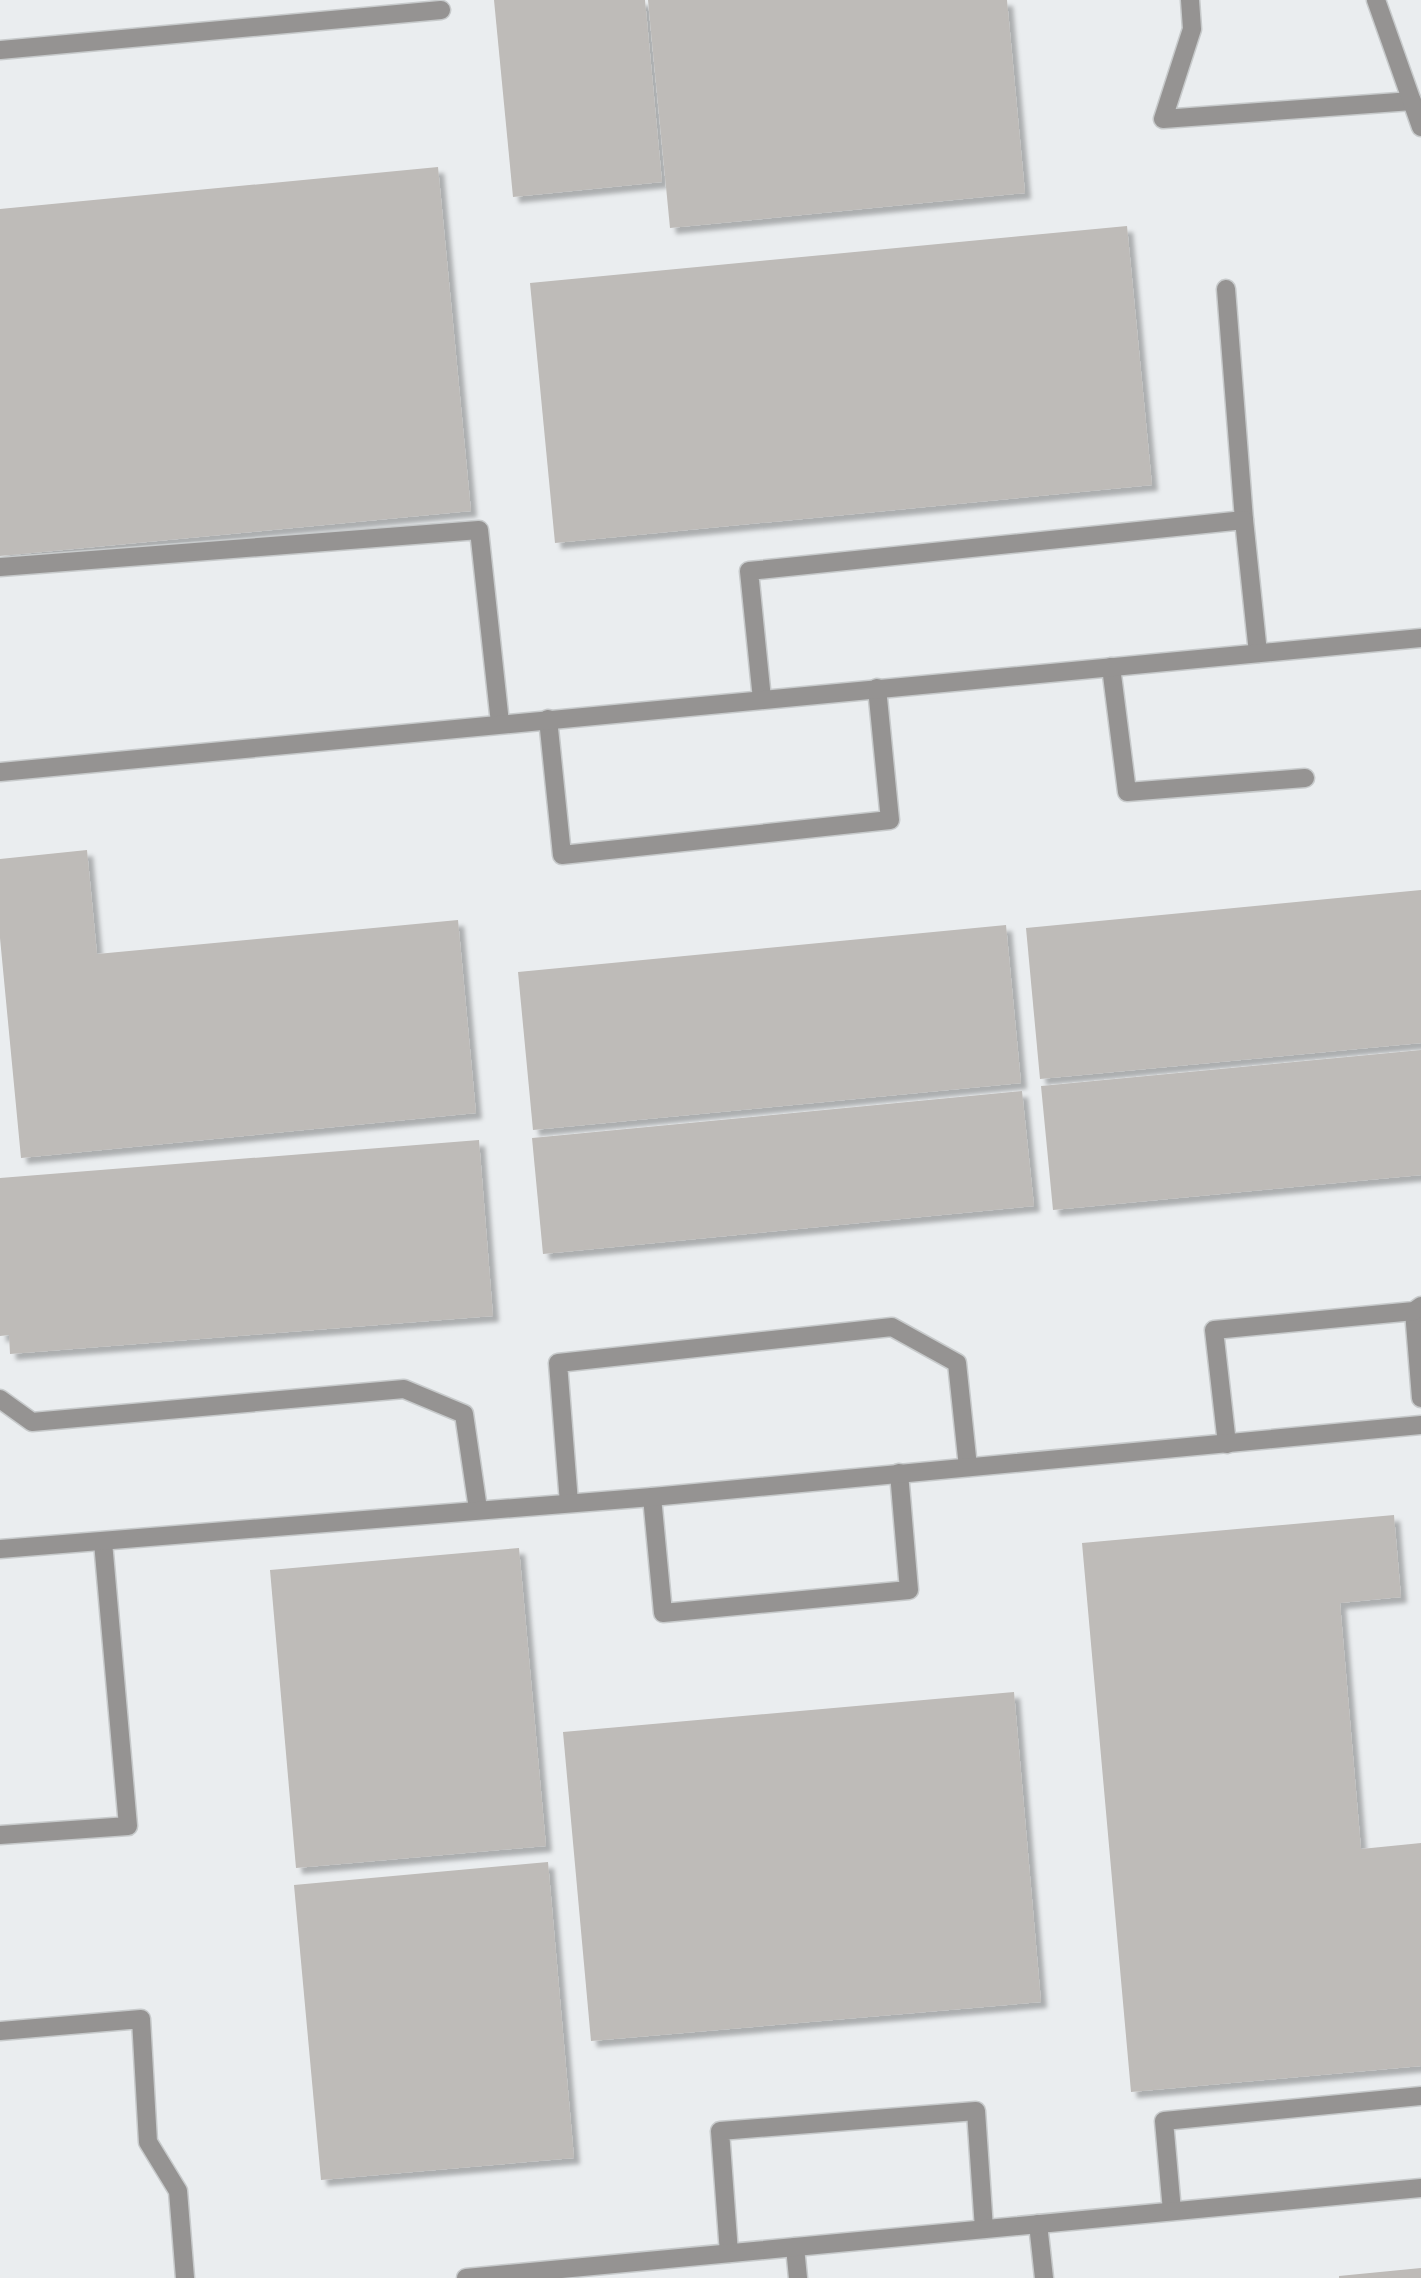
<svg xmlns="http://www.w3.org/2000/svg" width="1421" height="2278" font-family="Barlow,sans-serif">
<defs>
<filter id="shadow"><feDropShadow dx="6" dy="6" stdDeviation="2" flood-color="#0004"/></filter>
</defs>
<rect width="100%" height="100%" fill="#eaedef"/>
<g fill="#bebbb8" filter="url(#shadow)">
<path d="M494,0H645L662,182L513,197Z"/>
<path d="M648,0H1007L1025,193L670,228Z"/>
<path d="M438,167L471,511L0,556V209Z"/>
<path d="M1127,226L1152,485L555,543L530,283Z"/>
<path d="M87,850L97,954L458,920L476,1113L21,1158L0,938V859Z"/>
<path d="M1421,890V1043L1040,1079L1026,928Z"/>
<path d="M1006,925L1021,1083L533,1130L518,972Z"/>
<path d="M1421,1050V1175L1053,1210L1041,1086Z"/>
<path d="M1022,1091L1034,1206L543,1254L532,1138Z"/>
<path d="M479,1140L493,1316L10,1354L9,1335L0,1336V1178Z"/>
<path d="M1394,1515L1401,1597L1340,1603L1361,1849L1421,1843V2066L1131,2092L1082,1543Z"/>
<path d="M519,1548L546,1846L296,1868L270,1570Z"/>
<path d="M1014,1692L1041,2002L591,2041L563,1732Z"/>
<path d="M548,1862L574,2158L321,2180L294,1885Z"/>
<path d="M1421,2268V2278H1339V2276Z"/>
</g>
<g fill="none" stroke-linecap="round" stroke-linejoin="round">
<defs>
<g id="service">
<path d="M1190,0L1192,29L1163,119L1412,101"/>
<path d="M0,50L441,10"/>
<path d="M1226,289L1244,520"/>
<path d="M0,567L479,530L500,723"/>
<path d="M1111,667L1127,792L1305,778"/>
<path d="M762,699L749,571L1244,520L1258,653"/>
<path d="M548,719L562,855L890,820L877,688"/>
<path d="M1414,1311L1421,1398"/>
<path d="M0,1399L32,1422L404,1389L464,1414L478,1509"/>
<path d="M1227,1444L1214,1330L1414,1311L1421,1306"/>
<path d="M652,1497L663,1613L909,1590L899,1473"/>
<path d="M569,1503L558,1363L892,1327L957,1363L968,1467"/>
<path d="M0,1835L128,1826L103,1542"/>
<path d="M0,2031L141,2019L148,2142L178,2191L185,2278"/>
<path d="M1172,2211L1164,2121L1421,2096"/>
<path d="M1038,2224L1044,2278"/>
<path d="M795,2247L798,2278"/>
<path d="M729,2253L720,2131L976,2111L984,2229"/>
</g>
<g id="tertiary">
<path d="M1376,0L1421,127"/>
<path d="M0,772L1421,638"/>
<path d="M0,1549L652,1497L1421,1425"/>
<path d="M466,2278L1421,2188"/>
</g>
</defs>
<use href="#service" stroke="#c7cacb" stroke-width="21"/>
<use href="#tertiary" stroke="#c7cacb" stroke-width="21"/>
<use href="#service" stroke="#959392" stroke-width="18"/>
<use href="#tertiary" stroke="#959392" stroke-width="18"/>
</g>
</svg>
